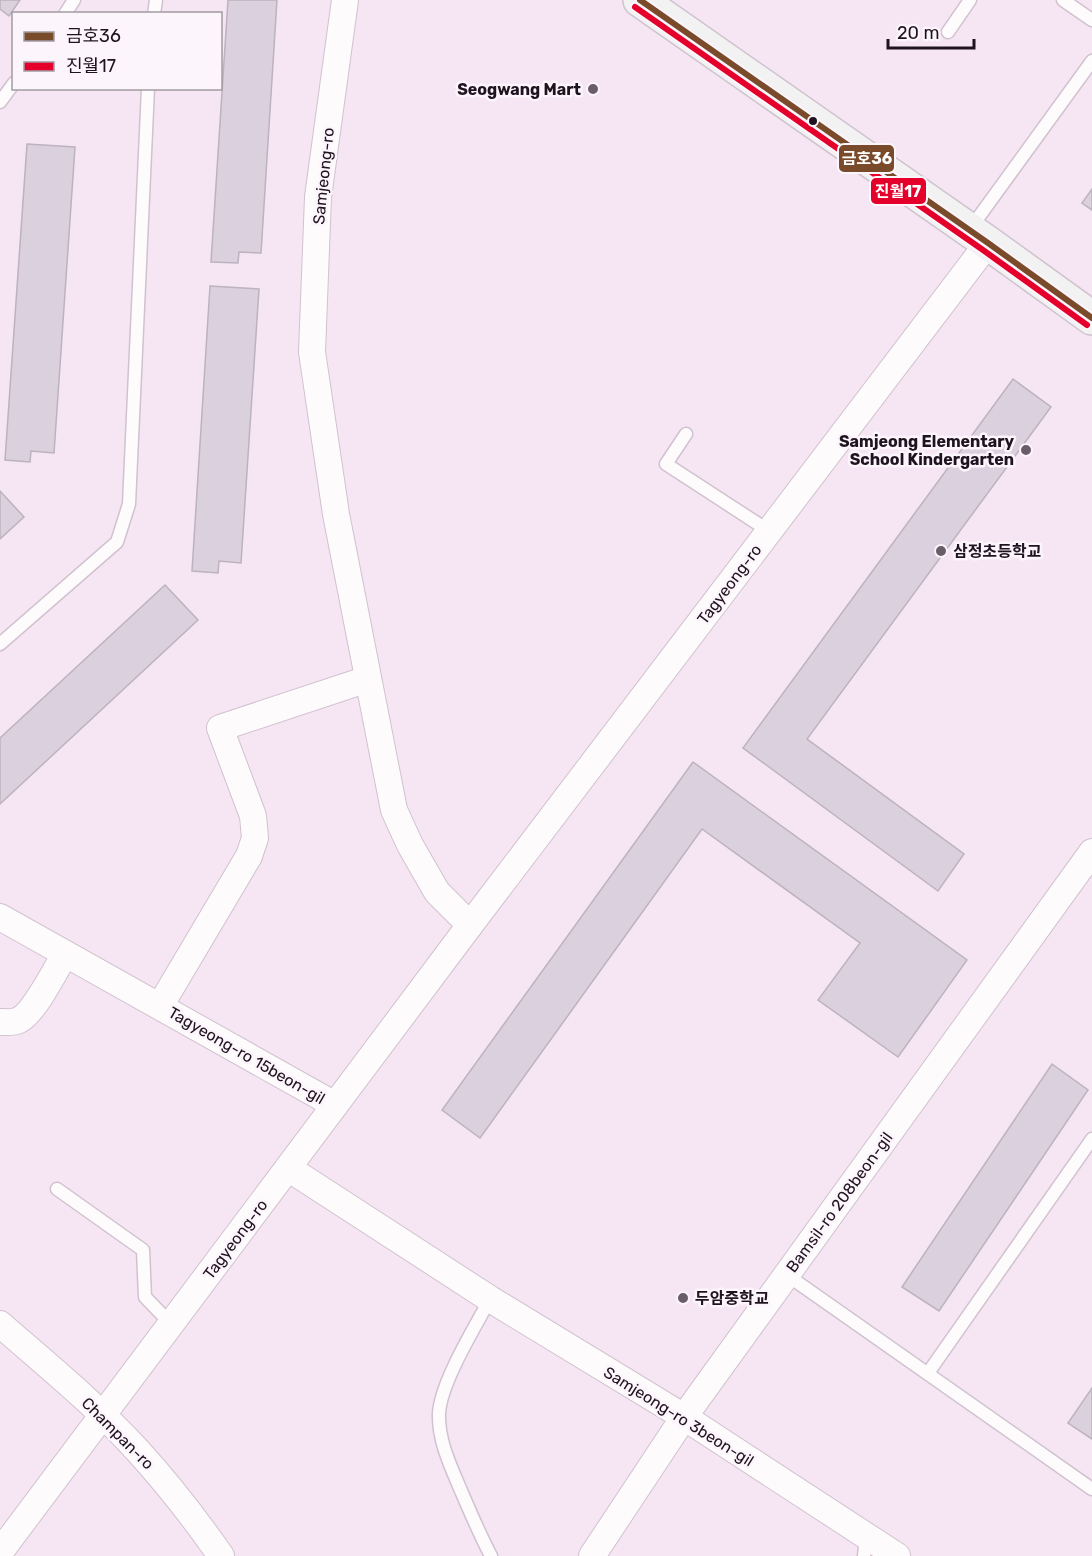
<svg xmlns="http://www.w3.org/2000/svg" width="1092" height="1556" font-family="Rubik,'Noto Sans KR',sans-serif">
<rect width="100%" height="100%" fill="#f6e6f4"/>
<g fill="#dbd0de" stroke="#bdb2bf" stroke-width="1.5">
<path d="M0,0H20L9,16L0,9Z"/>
<path d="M228,0H277L261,253L239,252L238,263L211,262Z"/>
<path d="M27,144L75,147L54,453L31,451L30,462L5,460Z"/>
<path d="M1092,189V210L1082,203Z"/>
<path d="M210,286L259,289L241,563L219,561L218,573L192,571Z"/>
<path d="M1013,379L1051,407L807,739L964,854L938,891L743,748Z"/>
<path d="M0,491L24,517L0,539Z"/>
<path d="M165,585L198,620L0,804V738Z"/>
<path d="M693,762L967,960L898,1057L818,1000L860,943L702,829L480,1138L442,1110Z"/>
<path d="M1052,1064L1088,1090L939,1311L902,1287Z"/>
<path d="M1092,1388V1439L1068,1423Z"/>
</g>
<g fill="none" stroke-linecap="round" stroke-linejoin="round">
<defs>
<g id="lane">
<path d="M1063,0L1092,20"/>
<path d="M65,14L74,0"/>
<path d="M154,14L156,0"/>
<path d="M948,32L970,0"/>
<path d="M0,102L14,83"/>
<path d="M970,229L1092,61"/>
<path d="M686,434L666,464L769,531"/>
<path d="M0,644L117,542L129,504L148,88"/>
<path d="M57,1189L143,1250L145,1297L171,1324"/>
<path d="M787,1275L1092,1489"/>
<path d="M490,1299C475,1327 441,1382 439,1413C438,1441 451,1467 462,1493C471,1514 480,1535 491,1556"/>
<path d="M928,1373L1092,1139"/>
<path d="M864,1556L866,1536"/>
</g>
<g id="street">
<path d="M345,0L318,197L312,352L336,514L394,810L410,845L437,892L470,925"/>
<path d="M0,917L335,1105"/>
<path d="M160,1006L249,856L255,838L253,816L220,728L368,679"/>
<path d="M0,1022C5,1022 14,1023 19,1020C34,1013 56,969 65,954"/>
<path d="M288,1168L490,1299L684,1417L897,1556"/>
<path d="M0,1324C47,1365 96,1405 138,1451C168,1484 196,1520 221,1556"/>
<path d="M0,1552L470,925L988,243"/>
<path d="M592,1556L684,1417L1092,852"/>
</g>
<path id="secondary" d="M640,0L988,243L1092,318"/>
</defs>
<use href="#lane" stroke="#d0c2ce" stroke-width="15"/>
<use href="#street" stroke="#d0c2ce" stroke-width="28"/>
<use href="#secondary" stroke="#d0c2ce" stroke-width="36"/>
<use href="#lane" stroke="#fefbfd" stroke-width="12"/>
<use href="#street" stroke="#fefbfd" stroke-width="26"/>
<use href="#secondary" stroke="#f1f2f1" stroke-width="33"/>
<defs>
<path id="bus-1" d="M640,0L988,243L1092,318"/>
<path id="bus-2" d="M635,7L983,250L1087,325"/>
</defs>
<use href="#bus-1" stroke="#fcf5fc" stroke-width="10"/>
<use href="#bus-2" stroke="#fcf5fc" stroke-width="10"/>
<use href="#bus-1" stroke="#7a4b2a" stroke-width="6"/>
<use href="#bus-2" stroke="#e4002b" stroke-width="6"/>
</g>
<g fill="#6a5d69" stroke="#fcf5fc" stroke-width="2">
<circle cx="593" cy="89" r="6"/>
<circle cx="1026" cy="450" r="6"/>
<circle cx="941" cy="551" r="6"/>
<circle cx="683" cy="1298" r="6"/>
</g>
<circle fill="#1e131e" stroke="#fcf5fc" stroke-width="2" cx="813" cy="121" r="5"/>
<g text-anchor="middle" stroke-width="5" stroke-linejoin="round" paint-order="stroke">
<g font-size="16" font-weight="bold" fill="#1e131e" stroke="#fcf5fc" text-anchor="end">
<text x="581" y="95">Seogwang Mart</text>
<text x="1014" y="447">Samjeong Elementary<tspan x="1014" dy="18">School Kindergarten</tspan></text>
<text x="953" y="557" text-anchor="start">삼정초등학교</text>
<text x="695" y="1304" text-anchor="start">두암중학교</text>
</g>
<g font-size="16" fill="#1e131e" stroke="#fcf5fc">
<text transform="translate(323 176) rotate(-84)" y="6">Samjeong-ro</text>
<text transform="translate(729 584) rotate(-53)" y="6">Tagyeong-ro</text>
<text transform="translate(247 1055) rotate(30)" y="6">Tagyeong-ro 15beon-gil</text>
<text transform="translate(839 1202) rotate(-54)" y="6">Bamsil-ro 208beon-gil</text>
<text transform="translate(235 1239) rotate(-53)" y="6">Tagyeong-ro</text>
<text transform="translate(679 1416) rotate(32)" y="6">Samjeong-ro 3beon-gil</text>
<text transform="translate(118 1433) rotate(45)" y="6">Champan-ro</text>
</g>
</g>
<g stroke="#fcf5fc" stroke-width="2">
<rect x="838" y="144" width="57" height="29" rx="6" fill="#7a4b2a"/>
<rect x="870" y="177" width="57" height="28" rx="6" fill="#e4002b"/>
</g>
<g font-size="16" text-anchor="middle" font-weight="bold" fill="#fff">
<text x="867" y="164">금호36</text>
<text x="898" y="197">진월17</text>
</g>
<rect x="12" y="12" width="210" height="78" fill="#fcf5fc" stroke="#a39ba3" stroke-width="1.5"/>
<rect x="24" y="32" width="30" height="9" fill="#7a4b2a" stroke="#a39ba3" stroke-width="1.5"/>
<text x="66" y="42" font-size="18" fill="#1e131e">금호36</text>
<rect x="24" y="62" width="30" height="9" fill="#e4002b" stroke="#a39ba3" stroke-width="1.5"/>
<text x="66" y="72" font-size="18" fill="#1e131e">진월17</text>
<path d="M888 39v9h86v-9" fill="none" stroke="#1e131e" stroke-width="3"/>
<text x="897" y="39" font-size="18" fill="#1e131e" stroke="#fcf5fc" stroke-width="4.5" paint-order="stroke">20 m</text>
</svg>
